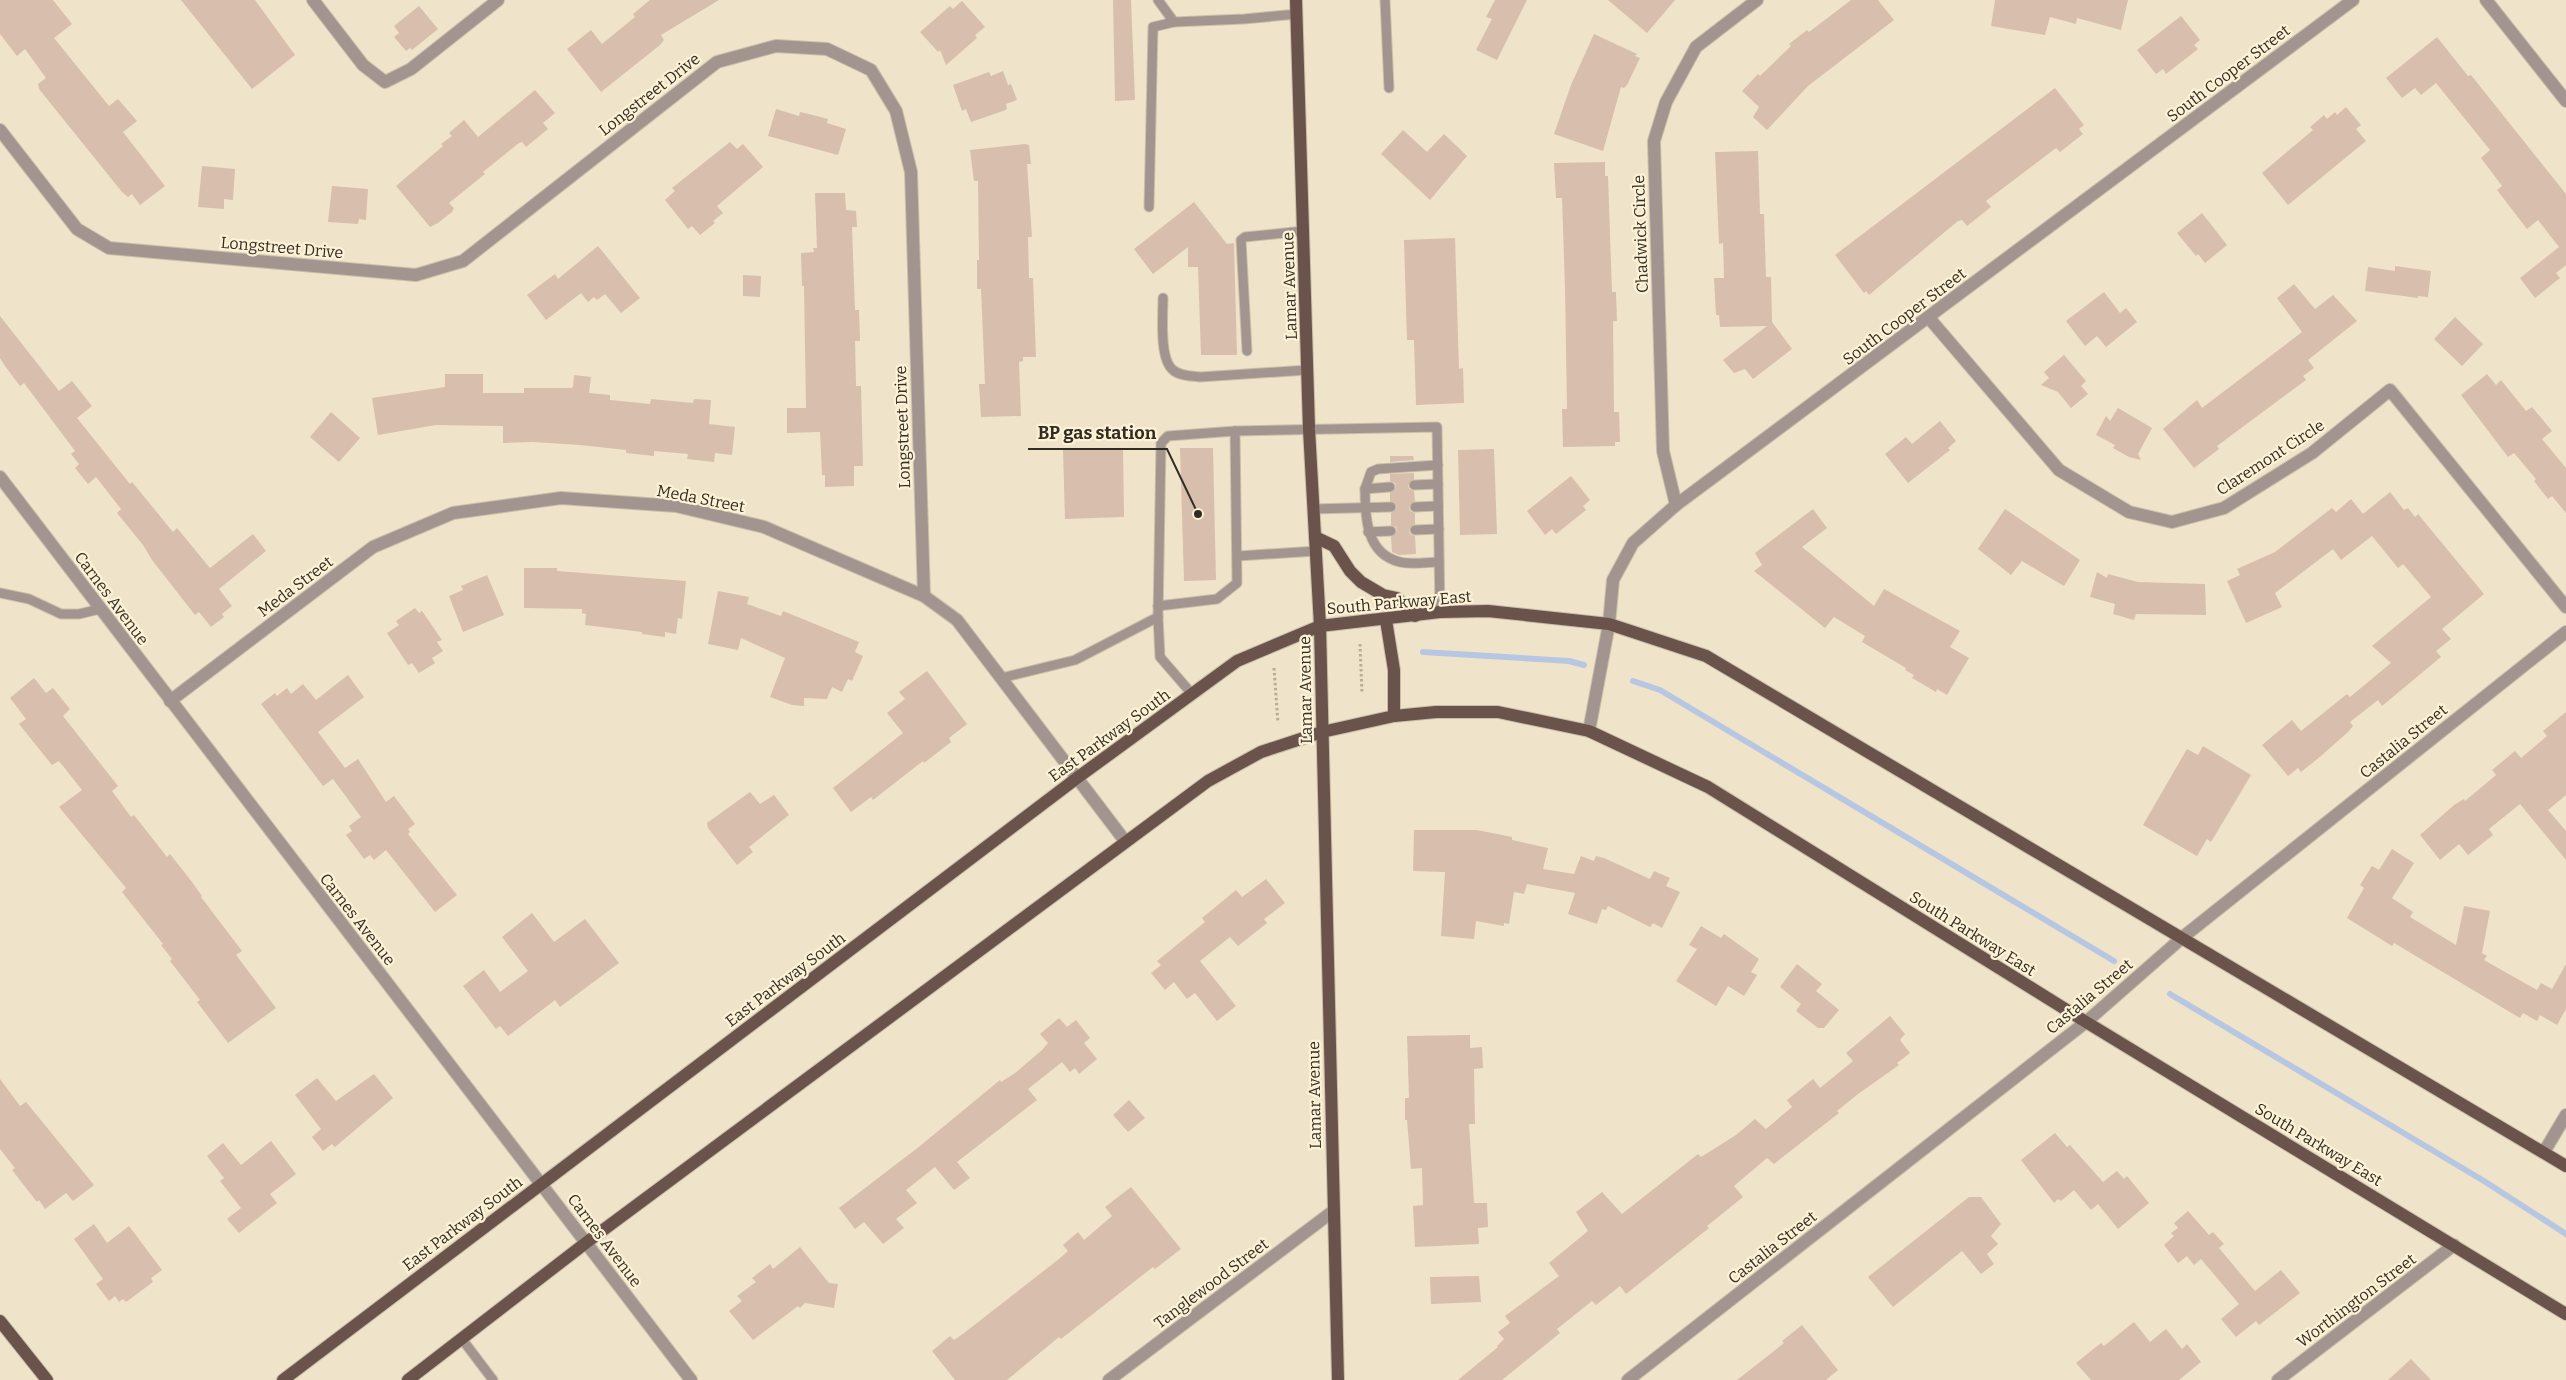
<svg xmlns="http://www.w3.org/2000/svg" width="2566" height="1380" font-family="Bitter,serif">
<rect width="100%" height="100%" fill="#efe4c9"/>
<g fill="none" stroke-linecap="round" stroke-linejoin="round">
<g stroke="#b8c7e1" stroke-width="6">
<path d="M1423,652L1569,661L1584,665"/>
<path d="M1633,681L1660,690L2114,961"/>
<path d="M2170,994L2484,1181L2566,1234"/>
</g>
</g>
<g fill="#d8bead">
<path d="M0,0H53L72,24L54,38L109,106L118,99L137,121L123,132L165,186L140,205L132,194L128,197L122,192L39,89L38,84L46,78L25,49L17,56L0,34Z"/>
<path d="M181,0H255L295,55L252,89Z"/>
<path d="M650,0H719L661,35L664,40L660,45L601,92L567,49L591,30L602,44L635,17L633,14Z"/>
<path d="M1113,0H1131L1135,100L1115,101Z"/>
<path d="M1495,0H1527L1497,60L1476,50L1492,19L1486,17Z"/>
<path d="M1608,0H1675L1647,33Z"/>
<path d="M1851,0H1878L1894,20L1808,86L1767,130L1753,117L1759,107L1742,91L1758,74L1760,76L1791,46L1789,44L1807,30L1809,32Z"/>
<path d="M1995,0H2128L2121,30L2077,18L2076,24L2050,17L2045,35L1991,26Z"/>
<path d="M962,1L985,27L975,35L977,38L946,65L940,50L938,52L920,32L950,6L953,9Z"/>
<path d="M419,6L438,29L412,50L410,48L406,51L394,37L399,33L394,26Z"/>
<path d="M2181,16L2200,40L2194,45L2198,49L2166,74L2163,69L2156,74L2137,50Z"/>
<path d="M1594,34L1637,54L1635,56L1640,58L1627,85L1624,88L1621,87L1603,151L1554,134L1571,85Z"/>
<path d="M2437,37L2468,76L2471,75L2566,194V265L2556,273L2560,278L2535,298L2520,278L2559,247L2538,220L2527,229L2497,190L2502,186L2481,158L2490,150L2436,83L2421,95L2415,88L2402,98L2386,78Z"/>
<path d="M1003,71L1008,85L1011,84L1017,100L1006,104L1007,109L1003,111L971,122L966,109L962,111L953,85L989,72L991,76Z"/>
<path d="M2055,88L2084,125L2079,129L2083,134L2060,152L2056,148L1986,201L1991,207L1967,226L1962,220L1958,221L1869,295L1866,291L1864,293L1835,255Z"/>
<path d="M535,90L555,113L543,123L548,129L526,147L522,142L519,143L483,172L485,174L449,203L454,208L452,212L438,223L430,227L396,186L443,146L441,144L452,136L449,133L464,120L478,137Z"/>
<path d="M2346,107L2361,125L2356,129L2366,141L2288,205L2262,173L2313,130L2310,127L2324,115L2327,119L2335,112L2337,115Z"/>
<path d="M776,109L799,116L800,112L809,114L828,119L827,123L846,129L838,155L768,136Z"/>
<path d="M1403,130L1427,152L1444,134L1467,156L1430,200L1381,154Z"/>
<path d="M730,142L737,149L743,144L763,167L717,206L723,213L713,221L715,223L700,235L692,226L688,229L665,200L675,191L672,188Z"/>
<path d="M1025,144L1029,145L1031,164H1027L1032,237H1028L1029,278H1033L1036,357H1023V361L1019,362L1021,416L981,417L979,384H985L981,289H977V260H979L978,181H974L970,150Z"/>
<path d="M1758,151L1760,214H1764L1766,277H1771L1772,322L1792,349L1753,379L1745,369L1734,373L1723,360L1767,326L1720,327L1719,315H1716L1714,278H1724L1723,243L1719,244L1715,152Z"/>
<path d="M1605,162V176H1608L1612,292H1616L1617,321H1613L1614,412H1619L1620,442H1615V446L1563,447L1562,409H1567L1565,288L1562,198H1556L1554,163Z"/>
<path d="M202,166L235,169L233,200L224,199V209L198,207Z"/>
<path d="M332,186L368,189L366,220L359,219L358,224L328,222Z"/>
<path d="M815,193H845L846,210L856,211L857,227H852L855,310H859L860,341H855L856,386H861L863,466H854V486L825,487V475H822L820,432L787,433V408H806L804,286H802L801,253L814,252L813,248H817Z"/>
<path d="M1194,202L1227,244L1234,243L1237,355H1201L1198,267H1188V247L1153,274L1134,249Z"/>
<path d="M2202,213L2227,245L2205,263L2198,254L2196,256L2177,233Z"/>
<path d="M1455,238L1459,369L1463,368L1464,403L1416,405L1414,340H1407L1404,240Z"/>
<path d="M598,246L640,298L621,313L605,294L597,300L594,297L588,302L581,293L546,320L527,295L555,274L558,279Z"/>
<path d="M2395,266L2431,271L2428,297L2418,296V298L2365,291L2368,267L2395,271Z"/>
<path d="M743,275L761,276L760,297L743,296Z"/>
<path d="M2294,284L2315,309L2333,295L2357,321L2308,360L2314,368L2303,376L2306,380L2217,446L2219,449L2194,468L2163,429L2197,400L2202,408L2302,332L2277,298Z"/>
<path d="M2104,292L2120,313L2126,308L2137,322L2106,347L2097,336L2085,346L2066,321Z"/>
<path d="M0,316L59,391L72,381L92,406L77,418L130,484L132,482L173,532L177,528L210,568L253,534L266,551L219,589L232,606L222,614L224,617L211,627L199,612L195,615L152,560L143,545L117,513L121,509L96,477L88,484L75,468L79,464L71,454L75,451L24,383L20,386L5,366L0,358Z"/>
<path d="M2455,317L2483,344L2462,366L2434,339Z"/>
<path d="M2064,355L2086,381L2081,386L2088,394L2071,408L2058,392L2041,385L2049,378L2044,372Z"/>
<path d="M445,374H483V393H524V388H571L573,387L574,375L591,377L589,393L610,395V400L650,404L651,399L693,403L694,399L711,400L709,424L735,427L732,455L715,453L714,462L687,459L688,454L654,451V456L626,453V450L580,445L533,442L503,443V426L436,425L378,435L372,398L445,387Z"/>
<path d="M2487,374L2496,385L2501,380L2526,411L2532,407L2552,431L2542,439L2566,468V513L2552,496L2548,499L2534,481L2536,479L2514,453L2508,457L2461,395Z"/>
<path d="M2118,408L2152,428L2138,454L2141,460L2129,457L2113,448L2115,445L2096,435L2106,416L2110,421Z"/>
<path d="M331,412L360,438L339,462L310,437Z"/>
<path d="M1940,421L1956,441L1948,448L1950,450L1908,483L1885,454L1906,437L1912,444Z"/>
<path d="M1180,448H1213L1216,580L1184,581Z"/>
<path d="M1123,449L1124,517L1065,519L1063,450Z"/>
<path d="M1494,449L1497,534L1460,535L1458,450Z"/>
<path d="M1390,456H1413L1414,460L1390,462Z"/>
<path d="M1414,473V479L1408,485L1409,489L1414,491L1415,501L1409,507L1410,511L1415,513V524L1409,530L1410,534L1415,536L1416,554L1399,555L1392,552L1391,537L1397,531L1396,527L1391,525V513L1396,510L1397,506L1390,501V493L1396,487L1395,483L1390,481V474Z"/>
<path d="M1571,476L1590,500L1583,506L1586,510L1556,534L1552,529L1545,535L1527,511Z"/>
<path d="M2390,492L2404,510L2408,508L2415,517L2418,514L2484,594L2442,629L2451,639L2436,651L2441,657L2382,706L2378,700L2350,722L2353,726L2348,732L2321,756L2301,772L2298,768L2288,776L2262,745L2292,720L2301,731L2347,694L2350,697L2391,663L2372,646L2431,597L2403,564L2398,568L2372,536L2341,560L2333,549L2275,593L2282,607L2246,623L2227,581L2240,575L2237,569L2275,552L2332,508L2336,512L2351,499L2363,514Z"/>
<path d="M1813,509L1827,528L1802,547L1874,606L1884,589L1960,631L1950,647L1969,658L1947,695L1937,689L1936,692L1912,678L1914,675L1905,670L1906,668L1862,642L1865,636L1834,617L1825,628L1754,571L1762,565L1755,553Z"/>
<path d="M2005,509L2080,560L2064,586L2022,561L2011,575L1978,549Z"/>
<path d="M524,568H557V571L686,581L682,619L678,618L676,634L665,632V637L642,634V632L585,625L586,614L582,613V609L524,608Z"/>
<path d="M2097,572L2107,578L2108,574L2138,582L2205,584L2206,615L2136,614L2134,620L2113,614L2115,604L2090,597Z"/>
<path d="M487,575L504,615L463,632L449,596L463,590L461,586Z"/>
<path d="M718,591L749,597L747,604L781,616L783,611L859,642L855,652L863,656L852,681L848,679L842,692L832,687L827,699L804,698V706L792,705L770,697L785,658L741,638L738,650L708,644Z"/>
<path d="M415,608L419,613L422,611L442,640L437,642L443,651L432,658L435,663L419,673L412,663L408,665L387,633L399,625L396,621Z"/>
<path d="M927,671L967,724L949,738L951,742L924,763L923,761L873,800L871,797L851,812L833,788L903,733L887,713L905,699L899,692Z"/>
<path d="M348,675L364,697L318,732L345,768L358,759L386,802L394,796L415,824L408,829L410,832L408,834L457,895L435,912L386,850L374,860L370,855L364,859L346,835L352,831L349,826L361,817L333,779L323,786L261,704L275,693L277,696L287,688L291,694L303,684L316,700Z"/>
<path d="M34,678L46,693L53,688L70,709L63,716L118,786L112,791L131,817L134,815L167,857L170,854L192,882L202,896L201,897L242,951L236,955L276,1008L228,1043L197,1002L200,1000L170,961L172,959L161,945L163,944L122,892L126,888L59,807L82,790L59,761L52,765L19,724L26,719L10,698Z"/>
<path d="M2566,712V795L2548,810L2566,831V860L2520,804L2489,829L2493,835L2468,855L2459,844L2440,860L2420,835L2454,805L2464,799L2465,801L2496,775L2492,770L2515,751L2521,758L2547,736L2543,731Z"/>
<path d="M2203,746L2251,775L2211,842L2207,839L2197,856L2143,825L2187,749L2198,755Z"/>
<path d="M750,792L760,804L774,795L789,815L749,847L753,852L737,865L708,828L707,823Z"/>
<path d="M1414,830H1477L1512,837V840L1548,848L1543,869L1574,874L1581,856L1594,861L1596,856L1604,858L1650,879L1654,871L1670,878L1666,886L1680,892L1662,928L1653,923L1650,927L1608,906L1606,910L1602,909L1597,924L1568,914L1575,893L1527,884L1524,894L1514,892L1509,924L1504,923V926L1476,921L1474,939L1441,936L1445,872L1413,871Z"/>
<path d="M2392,849L2414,863L2392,898L2413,912L2410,917L2456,945L2464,906L2490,911L2482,953L2487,956L2484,960L2537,990L2541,983L2552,989L2566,964V1009L2557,1025L2540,1015L2537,1021L2523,1013L2520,1018L2394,943L2392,946L2347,918L2364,888L2360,885L2372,866L2379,870Z"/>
<path d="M1266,879L1285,903L1264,919L1267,923L1238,946L1230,937L1200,961L1236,1006L1217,1021L1195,993L1187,999L1174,982L1165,990L1151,973L1161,965L1157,961L1205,922L1202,918L1236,890L1242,897Z"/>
<path d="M532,913L554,942L585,919L619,963L560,1007L555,1000L508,1036L500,1026L496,1029L463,986L484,970L500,992L528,971L502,937Z"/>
<path d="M1701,926L1721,938L1724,934L1759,959L1751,972L1757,975L1744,996L1728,986L1716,1006L1676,981L1697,949L1689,945Z"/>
<path d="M1797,964L1822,984L1816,991L1839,1010L1824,1028H1818L1796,1011L1801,1004L1780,987Z"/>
<path d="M1890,1016L1905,1034L1900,1040L1910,1053L1897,1063L1899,1065L1858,1094L1837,1111L1839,1113L1774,1164L1767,1158L1734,1186L1743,1197L1707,1226L1709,1228L1626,1294L1620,1286L1596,1305L1592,1301L1557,1329L1560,1333L1502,1380H1458L1498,1347L1497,1346L1504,1339L1498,1332L1510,1323L1505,1316L1559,1276L1549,1263L1588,1231L1576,1212L1602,1192L1622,1214L1698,1154L1701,1157L1736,1135L1755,1119L1766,1129L1792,1107L1787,1100L1813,1079L1820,1088L1853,1061L1846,1053Z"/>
<path d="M1059,1018L1067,1027L1076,1020L1090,1038L1084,1043L1097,1059L1079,1074L1075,1068L1070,1072L1062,1062L1028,1089L1037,1100L957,1162L970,1178L954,1190L935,1167L906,1190L917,1203L896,1219L904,1228L883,1244L864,1222L855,1229L839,1208L920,1146L1000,1080L1001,1082L1015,1073L1042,1050L1048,1043L1040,1034Z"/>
<path d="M1470,1035V1048L1482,1047L1483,1068L1474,1069L1475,1124H1469L1474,1203H1487L1488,1227L1478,1228L1479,1244L1415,1247L1413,1206L1423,1205L1422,1168L1411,1169L1407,1120H1405V1098H1409L1407,1036Z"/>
<path d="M374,1074L393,1098L335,1147L332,1144L323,1151L312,1137L321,1129L295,1095L317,1078L336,1101Z"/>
<path d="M0,1079L20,1106L26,1102L94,1185L73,1201L66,1193L45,1209L39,1200L37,1202L12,1170L15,1168L0,1149Z"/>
<path d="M1129,1100L1145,1118L1128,1132L1113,1115Z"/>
<path d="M2055,1133L2067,1147L2070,1145L2103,1182L2117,1171L2124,1179L2127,1176L2149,1203L2118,1229L2098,1204L2091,1210L2074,1190L2061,1201L2058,1199L2054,1203L2021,1160Z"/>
<path d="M271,1141L296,1174L270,1194L277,1203L239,1233L227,1219L241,1208L220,1181L224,1178L207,1156L223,1143L241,1165Z"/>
<path d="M1131,1187L1181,1249L1155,1269L1153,1267L1061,1339L1059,1337L1007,1380H955L932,1351L950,1336L954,1340L964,1333L1059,1259L1068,1251L1063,1245L1078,1232L1084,1240L1112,1216L1105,1207Z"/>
<path d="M1969,1197H1981L2001,1224L1991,1236L1998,1244L1987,1254L1994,1264L1981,1274L1962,1251L1893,1307L1868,1277Z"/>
<path d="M2188,1211L2209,1235L2213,1232L2224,1244L2219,1248L2255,1291L2281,1270L2300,1293L2263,1322L2259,1325L2256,1321L2236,1337L2221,1319L2239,1304L2201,1259L2194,1265L2187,1256L2178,1263L2164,1245L2174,1236L2171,1233L2178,1228L2174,1223Z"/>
<path d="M94,1224L107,1243L129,1226L162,1270L151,1278L153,1282L126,1302L123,1299L119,1302L115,1296L109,1301L96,1284L103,1279L74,1239Z"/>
<path d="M800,1247L829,1283L838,1284L834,1308L805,1303L800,1308L798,1306L753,1340L729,1311L742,1301L737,1296L756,1282L752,1278L770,1264L773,1269Z"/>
<path d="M1479,1276L1481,1302L1431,1304L1430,1277Z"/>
<path d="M2134,1322L2150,1342L2166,1329L2182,1349L2187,1344L2201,1362L2179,1380H2091L2076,1363L2101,1343L2104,1346Z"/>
<path d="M1802,1325L1838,1370L1826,1380H1737L1784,1343L1782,1341Z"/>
<path d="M2411,1359L2431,1380H2388Z"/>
</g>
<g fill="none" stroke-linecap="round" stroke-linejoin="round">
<defs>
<g id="service">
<path d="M1158,0L1174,22L1244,19L1297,14"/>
<path d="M1385,0L1389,88"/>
<path d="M1149,207L1153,27L1174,22"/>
<path d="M1163,298C1163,315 1159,359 1173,370C1180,376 1191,376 1200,377L1307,370"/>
<path d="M1247,351L1241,240L1245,237L1303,231"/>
<path d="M1414,485L1438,484"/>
<path d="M1390,487L1365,489C1365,517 1366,554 1400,562C1412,565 1427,562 1439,562"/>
<path d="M1365,489L1371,472L1378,469L1438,465"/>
<path d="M1415,507L1438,506"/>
<path d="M1313,509L1391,507"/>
<path d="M1415,530L1439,529"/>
<path d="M1368,532L1391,531"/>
<path d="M1238,556L1316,551"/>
<path d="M0,593L29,599L61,614H79L100,609"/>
<path d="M1158,606L1217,599L1237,583L1235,431"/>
<path d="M1001,678L1075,660L1158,617"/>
<path d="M1192,694L1160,657L1158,617L1161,443L1168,436L1235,431L1437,427L1440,612"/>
<path d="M462,1339L493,1380"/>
</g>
<g id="minor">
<path d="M313,0L363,65L385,82L411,69L498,0"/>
<path d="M2486,0L2566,101"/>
<path d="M0,130L77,229L109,248L416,275L463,261L717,62L776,46L827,49L871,70L896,111L911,172L924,596"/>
<path d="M1929,318L2059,470L2129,512L2172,522L2224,508L2312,453L2390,390L2566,607"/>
<path d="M0,477L691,1380"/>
<path d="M1676,505L1663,451L1654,141L1666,102L1696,47L1757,0"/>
<path d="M170,701L373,547L453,513L561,498L676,506L764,527L924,596L957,620L1125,841"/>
<path d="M2544,1152L2566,1115"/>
<path d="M1109,1380L1332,1212"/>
<path d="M2278,1380L2454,1245"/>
</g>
<g id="tertiary">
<path d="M1589,731L1609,624L1613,580L1633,543L1676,505L2353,0"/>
<path d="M1628,1380L2086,1022L2183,937L2566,632"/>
</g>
<g id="primary">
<path d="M1296,0L1309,429L1320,626L1338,1380"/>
<path d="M1315,537L1334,546L1350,571L1361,582L1383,595L1397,598L1415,616"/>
<path d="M1386,620L1394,670V716"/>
<path d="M0,1321L47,1380"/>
<path d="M283,1380L1077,778L1237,661L1320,626L1440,612L1488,611L1609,624L1706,656L2566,1166"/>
<path d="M408,1380L587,1242L1208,781L1261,752L1322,732L1394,716L1436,712H1498L1589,731L1708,787L2086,1022L2566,1314"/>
</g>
</defs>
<use href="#service" stroke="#c9bfa8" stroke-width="11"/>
<use href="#minor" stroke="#c9bfa8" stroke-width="14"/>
<use href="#tertiary" stroke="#c9bfa8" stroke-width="14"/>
<use href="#primary" stroke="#c9bfa8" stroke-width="14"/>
<g stroke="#b6ad97" stroke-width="3" stroke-dasharray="2.5 2.5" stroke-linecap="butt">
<path d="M1360,644L1362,693"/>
<path d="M1274,668L1278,723"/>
</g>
<use href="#service" stroke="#a29590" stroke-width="9"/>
<use href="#minor" stroke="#a29590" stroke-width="12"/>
<use href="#tertiary" stroke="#a29590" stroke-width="12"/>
<use href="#primary" stroke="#69534b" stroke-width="12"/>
</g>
<g text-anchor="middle" stroke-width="4.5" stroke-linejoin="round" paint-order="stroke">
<g font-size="16" fill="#322d23" stroke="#fdf2d6">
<text transform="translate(2228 73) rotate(-37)" y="6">South Cooper Street</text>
<text transform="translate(649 94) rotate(-38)" y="6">Longstreet Drive</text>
<text transform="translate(1640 234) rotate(-92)" y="6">Chadwick Circle</text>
<text transform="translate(282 247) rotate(5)" y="6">Longstreet Drive</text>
<text transform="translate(1289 286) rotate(-92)" y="6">Lamar Avenue</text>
<text transform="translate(1904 316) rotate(-37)" y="6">South Cooper Street</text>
<text transform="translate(902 427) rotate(-92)" y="6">Longstreet Drive</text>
<text transform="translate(2270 457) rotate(-33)" y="6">Claremont Circle</text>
<text transform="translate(701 498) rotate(11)" y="6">Meda Street</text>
<text transform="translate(295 586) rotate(-37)" y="6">Meda Street</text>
<text transform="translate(112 598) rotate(53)" y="6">Carnes Avenue</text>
<text transform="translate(1399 602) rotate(-5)" y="6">South Parkway East</text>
<text transform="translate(1305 690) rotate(-91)" y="6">Lamar Avenue</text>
<text transform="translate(1109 735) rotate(-36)" y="6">East Parkway South</text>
<text transform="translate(2403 741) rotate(-39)" y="6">Castalia Street</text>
<text transform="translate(358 919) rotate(52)" y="6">Carnes Avenue</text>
<text transform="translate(1973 933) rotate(32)" y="6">South Parkway East</text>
<text transform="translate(785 979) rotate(-37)" y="6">East Parkway South</text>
<text transform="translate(2089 996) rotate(-40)" y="6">Castalia Street</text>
<text transform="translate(1314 1095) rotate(-91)" y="6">Lamar Avenue</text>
<text transform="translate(2319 1144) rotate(31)" y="6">South Parkway East</text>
<text transform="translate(462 1223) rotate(-37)" y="6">East Parkway South</text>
<text transform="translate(605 1240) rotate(53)" y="6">Carnes Avenue</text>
<text transform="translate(1772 1247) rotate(-38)" y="6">Castalia Street</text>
<text transform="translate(1211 1283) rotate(-37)" y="6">Tanglewood Street</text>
<text transform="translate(2356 1300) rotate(-37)" y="6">Worthington Street</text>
</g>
</g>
<path fill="none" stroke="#322d23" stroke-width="2" d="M1198 514L1167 449H1028"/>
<circle fill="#322d23" stroke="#fdf2d6" stroke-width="2" cx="1198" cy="514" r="5"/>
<g font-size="18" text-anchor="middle" font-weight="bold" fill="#322d23" stroke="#fdf2d6" stroke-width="4.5" stroke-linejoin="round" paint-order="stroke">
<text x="1097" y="439">BP gas station</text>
</g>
</svg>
